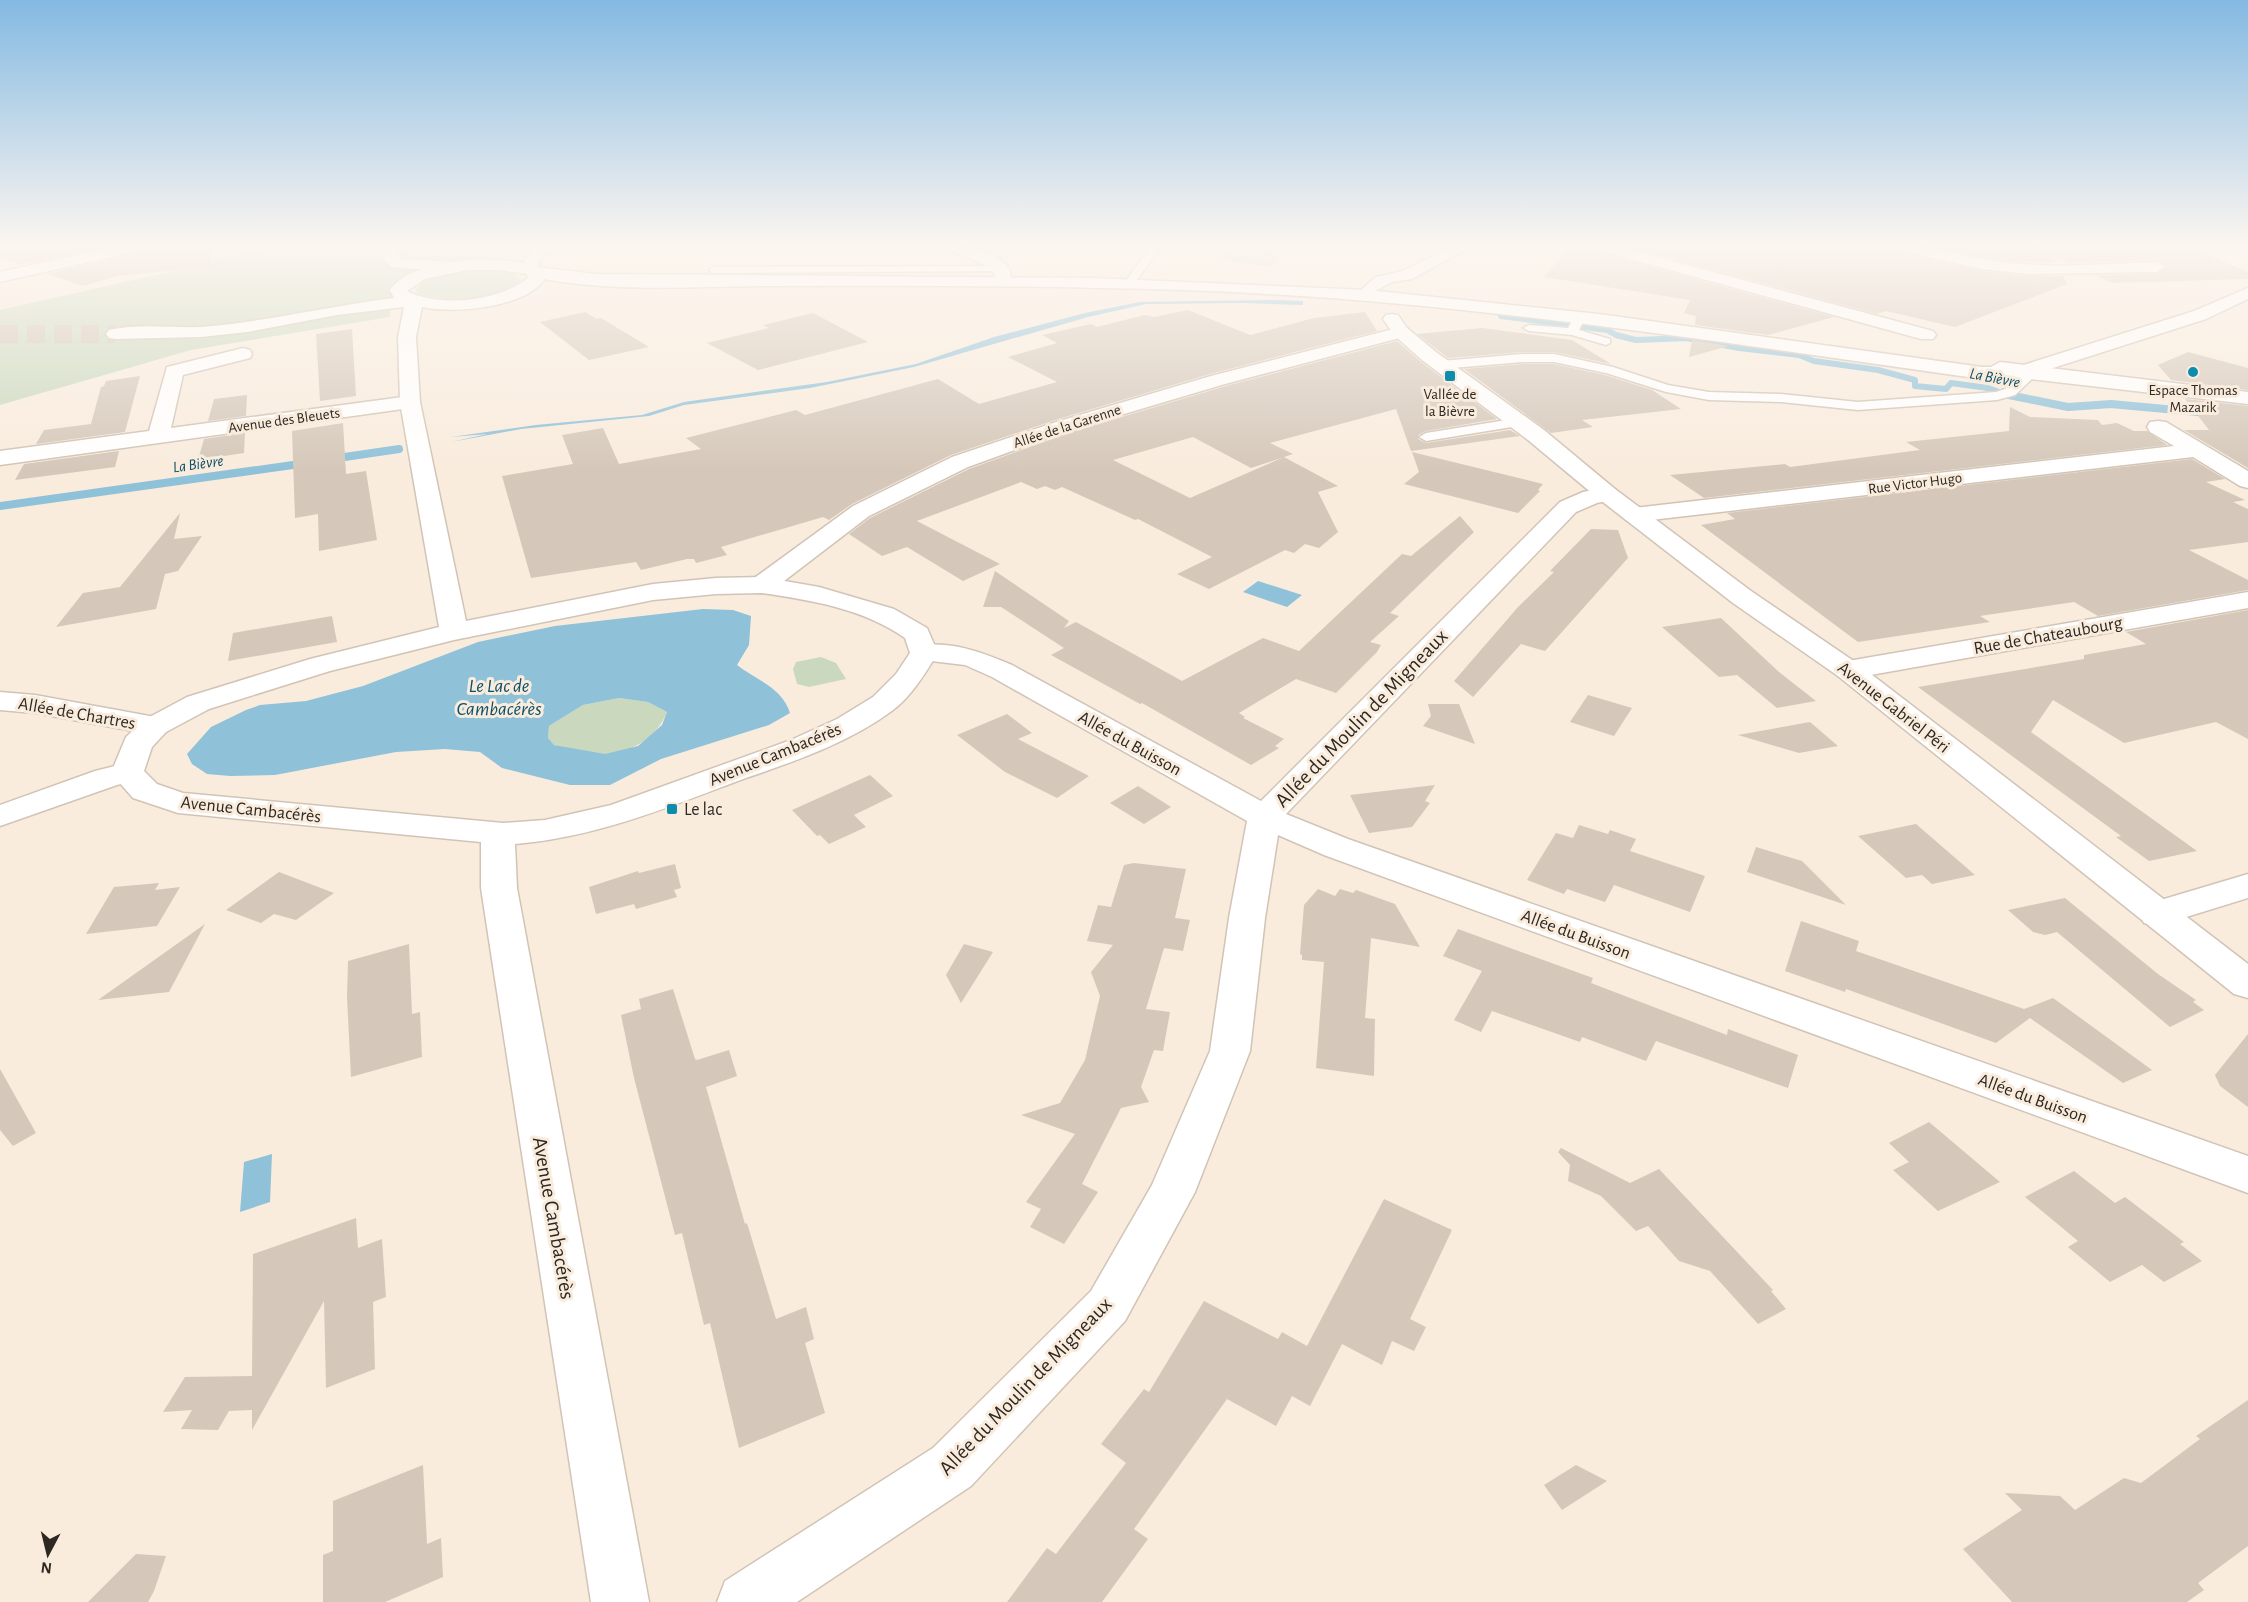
<svg xmlns="http://www.w3.org/2000/svg" width="2248" height="1602" font-family="'Alegreya Sans',sans-serif">
<rect width="100%" height="100%" fill="#f9ecdd"/>
<g fill="#cad9be">
<path d="M264,247H521L392,284L390,317L191,350L0,405V310L191,267Z"/>
<path d="M1236,247H1300L1268,267L1215,259Z"/>
<path d="M472,269C487,270 512,265 521,280C505,301 440,303 417,293L416,290C424,273 455,272 472,269Z"/>
<path d="M821,657L836,663L846,679L809,687L797,684L793,669L796,662Z"/>
<path d="M619,698L648,702L667,712C657,737 632,753 605,754C589,754 570,748 554,745L548,738L549,726L583,705Z"/>
</g>
<g fill="#8fc1d9" fill-rule="evenodd">
<path d="M1276,300L1303,301V305L1242,303L1146,304L1088,317L914,367L810,388L684,405L649,416L521,429L451,442L487,434L451,437L536,425L642,415L684,402L827,382L916,364L994,337L1085,313L1140,302Z"/>
<path d="M1258,581L1302,595L1287,607L1243,592Z"/>
<path d="M703,609L733,610L751,616L749,645L737,665C756,680 782,687 790,713L769,725L661,759L610,785H570L502,768L480,752L445,749L396,752L275,775L230,776L207,774L192,764L187,754L211,727L246,710L260,705L306,701L363,686L478,642L555,626ZM619,698L648,702L667,712L662,725L638,746L605,754L554,745L548,738L549,726L583,705Z"/>
<path d="M272,1154L270,1202L240,1212L244,1162Z"/>
</g>
<g fill="none" stroke-linecap="round" stroke-linejoin="round">
<path stroke="#8fc1d9" stroke-width="6" d="M1501,316L1607,330L1616,335L1636,340L1686,338L1739,348L1799,355L1814,361L1878,370L1915,380V386L1946,389L1951,383L1988,388L2014,397"/>
<g stroke="#8fc1d9" stroke-width="8">
<path d="M2009,395L2068,407L2111,404L2209,413"/>
<path d="M331,459L399,449"/>
<path d="M0,506L307,463"/>
</g>
</g>
<g fill="#d5c8ba">
<path d="M0,247H105L20,265L0,258Z"/>
<path d="M144,247H209L210,267L117,276L83,286L47,274L134,254Z"/>
<path d="M1570,247H1593L1597,252L1834,317L1768,335L1695,325L1696,316L1684,313L1690,300L1544,277Z"/>
<path d="M1628,247H1892L1897,252L1982,271L2028,276H2063L2067,284L1955,327L1886,311L1877,314Z"/>
<path d="M1929,247H2187L2248,272V279L2112,283L2095,275L2157,274L2167,266L2157,260L2069,263L2051,255L2056,263L2009,261Z"/>
<path d="M1188,310L1250,335L1314,318L1365,312L1377,331L1210,374L1055,420L951,455L852,504L829,520L823,517L721,547L727,555L696,563L694,559H687L641,570L636,562L531,578L502,476L573,464L562,435L603,428L619,464L701,449L686,438L796,410L805,415L938,379L979,404L1057,382L1008,357L1057,343L1042,335L1091,324L1097,327L1145,315L1154,317Z"/>
<path d="M585,312L597,319L601,318L649,347L589,360L540,322Z"/>
<path d="M813,313L868,342L758,370L707,343L769,328L763,325Z"/>
<path d="M1482,328L1572,340L1611,364L1554,352H1522L1448,358L1417,334Z"/>
<path d="M352,329L356,396L320,401L316,334Z"/>
<path d="M1692,340L1729,346L1689,357Z"/>
<path d="M1397,341L1421,362L1497,419L1426,431L1418,435V439L1426,443L1510,430L1520,436L1411,451L1396,409L1270,443L1293,454L1251,468L1193,437L1113,460L1190,498L1284,457L1338,486L1318,492L1338,532L1319,548L1305,544L1294,553L1285,550L1209,589L1177,574L1212,557L1138,519L1135,520L1062,487L1055,490L1045,486L1037,489L1021,482L917,521L1000,564L963,581L907,547L882,556L849,534L870,518L969,469L1071,432L1226,386Z"/>
<path d="M2188,352L2248,368V390L2171,380L2158,365Z"/>
<path d="M1522,364H1554L1605,375L1652,390L1681,409L1582,420L1593,427L1551,433L1464,369Z"/>
<path d="M140,376L125,432L36,444L44,430L91,424L101,387L104,386L106,381Z"/>
<path d="M247,395L246,416L208,421L214,399Z"/>
<path d="M2185,399L2248,406V468L2184,430H2209Z"/>
<path d="M2010,407L2030,417L2098,420L2102,425L2117,423L2134,431H2147L2167,445L1704,498L1670,475L1785,464L1790,467L1920,450L1906,442L2009,431Z"/>
<path d="M343,423L346,474L366,471L377,540L319,551L318,514L295,518L292,431Z"/>
<path d="M245,433L244,453L198,460L204,439Z"/>
<path d="M119,451L115,467L15,480L24,464Z"/>
<path d="M1412,452L1543,484L1538,490L1540,491L1518,513L1404,484L1419,472Z"/>
<path d="M2192,459L2225,479L2206,482L2245,500L2233,502L2248,509V542L2189,550L2248,580V590L2098,616L2074,602L1980,616L1990,622L1858,642L1701,525L1735,519L1727,513Z"/>
<path d="M180,513L174,539L202,536L178,571L165,574L156,609L56,627L83,593L120,587Z"/>
<path d="M1460,516L1474,532L1390,613L1399,616L1370,642L1381,645L1377,652L1336,693L1296,679L1239,713L1245,717L1243,718L1284,739L1275,746L1279,748L1251,765L1142,703L1140,704L1051,655L1064,648L1001,607H983L995,571L1069,621L1064,628L1076,622L1182,681L1263,638L1299,651L1402,554L1411,556Z"/>
<path d="M1591,529L1618,530L1628,558L1545,651L1521,644L1473,697L1454,681L1518,607L1554,572L1550,571Z"/>
<path d="M2248,610V739L2216,722L2124,743L2053,700L2031,732L2197,851L2149,861L2116,837L2121,836L1918,687L2084,659V655L2146,644L2126,632Z"/>
<path d="M332,616L337,642L228,661L233,633Z"/>
<path d="M1721,618L1779,672L1816,701L1777,708L1737,675L1719,677L1662,627Z"/>
<path d="M1588,695L1632,708L1614,736L1570,722Z"/>
<path d="M1428,704H1459L1475,744L1423,726L1431,716Z"/>
<path d="M1007,714L1032,733L1018,739L1089,776L1057,798L1005,772L957,735Z"/>
<path d="M1810,722L1838,746L1799,753L1738,735Z"/>
<path d="M870,775L893,796L854,815L866,827L829,844L820,835L817,836L792,810Z"/>
<path d="M1435,785L1425,801L1430,803L1412,827L1369,833L1350,795Z"/>
<path d="M1138,786L1171,807L1144,824L1110,803Z"/>
<path d="M1916,824L1953,856L1975,875L1932,884L1922,875L1906,878L1858,836Z"/>
<path d="M1579,825L1608,834L1610,830L1636,839L1630,851L1705,876L1690,912L1614,885L1605,902L1567,889L1564,894L1527,880L1556,833L1573,838Z"/>
<path d="M1756,847L1802,861L1846,905L1747,872Z"/>
<path d="M1134,863L1186,869L1175,918L1190,920L1183,951L1164,948L1146,1009L1170,1012L1163,1051L1154,1050L1141,1087L1149,1102L1121,1108L1082,1184L1098,1192L1064,1244L1030,1227L1041,1209L1026,1202L1075,1134L1021,1115L1060,1103L1085,1060L1100,996L1091,972L1113,945L1087,941L1098,905L1111,907L1124,865Z"/>
<path d="M675,864L681,888L674,890L677,897L636,909L634,904L596,914L589,887L638,871L639,873Z"/>
<path d="M279,872L334,893L296,920L274,914L261,923L226,910Z"/>
<path d="M159,883L155,890L180,887L157,926L86,934L114,887Z"/>
<path d="M1318,889L1335,896L1340,889L1353,893L1356,890L1395,904L1420,947L1371,938L1365,1018L1375,1019L1374,1076L1316,1068L1324,962L1302,960V955L1300,954L1304,905Z"/>
<path d="M2065,898L2158,974L2196,1000L2193,1002L2204,1010L2170,1027L2057,932L2045,935L2033,932L2008,910Z"/>
<path d="M1801,921L1859,941L1856,951L2024,1009L2053,998L2152,1070L2123,1083L2030,1018L1996,1043L1846,989L1845,992L1785,971Z"/>
<path d="M205,924L169,992L98,1000Z"/>
<path d="M1458,929L1593,978L1591,983L1727,1035L1728,1029L1798,1055L1788,1088L1656,1041L1646,1061L1582,1037L1580,1042L1492,1011L1481,1032L1454,1020L1482,971L1443,956Z"/>
<path d="M409,944L412,1014L420,1012L422,1057L351,1077L347,997L348,961Z"/>
<path d="M964,944L993,952L961,1003L946,975Z"/>
<path d="M673,989L695,1059L697,1060L729,1050L737,1076L706,1087L745,1224L747,1223L776,1319L806,1307L814,1339L805,1343L825,1413L739,1448L710,1323L704,1325L682,1233L675,1235L634,1078L621,1015L641,1009L639,999Z"/>
<path d="M2248,1034V1107L2220,1086L2215,1075Z"/>
<path d="M0,1069L36,1133L13,1146L0,1130Z"/>
<path d="M1929,1122L2000,1182L1938,1211L1893,1170L1909,1162L1889,1143Z"/>
<path d="M1561,1148L1630,1183L1659,1169L1773,1290L1771,1291L1786,1309L1758,1324L1710,1271L1679,1261L1648,1226L1636,1231L1601,1196L1568,1181L1570,1165L1558,1152Z"/>
<path d="M2074,1171L2115,1203L2125,1197L2184,1242L2180,1244L2202,1261L2164,1282L2142,1265L2110,1282L2068,1247L2078,1241L2025,1197Z"/>
<path d="M1384,1199L1452,1230L1410,1319L1426,1327L1414,1351L1392,1341L1382,1365L1342,1344L1310,1406L1292,1396L1276,1426L1227,1399L1134,1529L1148,1539L1102,1602H1007L1047,1548L1056,1554L1126,1463L1101,1444L1144,1389L1149,1392L1204,1301L1278,1339L1282,1332L1307,1346Z"/>
<path d="M356,1218L358,1248L382,1239L386,1297L373,1302L375,1369L326,1388L324,1301L252,1430V1410L229,1411L218,1430L181,1429L192,1410L163,1412L185,1377L252,1376L253,1254Z"/>
<path d="M2248,1400V1546L2198,1583L2204,1590L2187,1602H2012L1963,1549L2022,1510L2005,1493L2060,1496L2075,1510L2124,1478L2141,1483L2200,1439L2196,1436Z"/>
<path d="M423,1465L427,1544L441,1538L443,1577L385,1602H323V1555L333,1551V1501Z"/>
<path d="M1576,1465L1607,1481L1562,1510L1544,1485Z"/>
<path d="M136,1554L166,1556L154,1591L148,1602H88Z"/>
</g>
<g fill="none" stroke-linecap="round" stroke-linejoin="round">
<path stroke="#d0c5b8" stroke-width="18" stroke-dasharray="18 9" stroke-linecap="butt" d="M0,334H115"/>
<defs>
<g id="lane">
<path d="M1151,247H1161L1136,281H1128L1127,279Z"/>
<path d="M1001,266L1005,267V271L714,273L709,270L714,267Z"/>
<path d="M1580,313L1586,316L1579,330L1610,339V343L1606,345L1572,335L1529,331L1523,328L1529,325L1568,328L1576,314Z"/>
<path d="M1522,354H1554L1613,367L1668,385L1709,392L1781,394L1858,402L1996,392L2005,389L2019,378L2015,372L2021,368L2025,369L2032,379L2015,395L1997,400L1858,410L1781,402L1709,400L1666,392L1606,373L1554,362H1522L1441,369L1435,365L1441,361Z"/>
<path d="M1519,418L1526,422L1524,425L1426,441L1419,437L1426,433Z"/>
</g>
<g id="street">
<path d="M114,247H142L134,252L0,282V272Z"/>
<path d="M392,247L396,248L401,259L458,262L466,267L458,272L391,267L382,258L384,248Z"/>
<path d="M948,247C964,246 997,252 1008,267C1010,271 1011,276 1012,281L1004,286L998,285L993,271L989,267L951,250Z"/>
<path d="M1451,247H1470L1412,279L1392,282L1370,294L1362,289L1376,277L1403,271Z"/>
<path d="M1595,247H1620L1933,331L1936,335L1933,339H1921L1598,250Z"/>
<path d="M1894,247C1933,245 1970,259 2009,263C2058,268 2108,264 2157,262L2165,267L2157,272L2028,274L1982,269L1897,250Z"/>
<path d="M2248,288V299L2206,319L2028,376H2014L2011,372L2014,368L2194,311Z"/>
<path d="M1401,327L1407,328L1410,332L1407,336L1225,384L1070,430L968,467L869,516L771,591L762,593L753,591L749,585L753,579L853,506L952,457L1056,422L1211,376Z"/>
<path d="M243,348L250,350L252,354L250,358L183,375L171,428L410,396L417,398L420,402L417,406L410,408L0,465V451L149,431L167,367Z"/>
<path d="M2158,421L2166,422L2248,471V488L2240,486L2193,457L1634,522L1626,520L1622,515L1626,510L1634,508L2174,446L2150,432L2147,427L2150,422Z"/>
<path d="M1607,487L1615,489L1619,494L1615,499L1597,503L1576,512L1286,814L1348,839L2248,1156V1193L1324,855L1278,835L1265,918L1250,1051L1195,1192L1125,1321L971,1486L797,1602H717L725,1581L933,1448L1091,1291L1152,1185L1210,1051L1229,918L1247,821L992,677L965,665L914,659L910,653L914,647C947,639 982,652 1012,665L1261,801L1560,502L1583,492Z"/>
<path d="M2248,592V608L1848,679L1838,676L1834,670L1838,664L1848,661Z"/>
<path d="M0,692L35,695L155,717L166,720L170,726L166,732L155,735L35,713L0,710Z"/>
<path d="M127,763L138,766L143,773L138,780L117,785L0,826V805L95,771Z"/>
<path d="M2248,874V898L2157,926L2144,923L2139,914L2144,905Z"/>
</g>
<g id="secondary">
<path d="M538,247H556L541,259L537,267L595,274L1093,278L1368,290L1599,314L1982,367H1991L2000,362L2248,392V404L2021,378L1982,379C1716,342 1452,299 1183,290C1048,286 912,285 777,286C704,286 617,293 545,279C525,308 454,314 422,307L416,337L420,402L466,621L653,584L716,578L762,577L819,587L894,609L927,628L938,653C925,673 912,696 893,710C846,745 789,763 735,782C664,809 592,838 515,844L517,888L649,1602H591L481,888V842L178,813L133,798L111,773L126,737L144,720L187,697L310,659L439,627L400,402L398,337L404,307L337,315L248,332L201,337L115,339L109,338L106,334L109,330C138,323 171,328 201,327C266,322 329,306 394,298L390,290C412,258 488,256 523,263L529,253ZM468,270H500L527,274L528,278C499,301 440,308 407,291L425,279ZM762,593C811,600 864,609 905,638L910,653L896,674L873,697L837,719L791,740L611,805L545,820L503,823L183,793L157,784L144,771L152,747L166,732L209,709L330,671L454,640L653,600L716,594Z"/>
<path d="M1392,314L1398,315L1407,328L1436,352L1544,430L1615,489L1751,591L1858,664L2248,964V998L2234,994L1838,676L1733,603L1599,499L1528,440L1422,360L1395,336L1383,319L1386,315Z"/>
</g>
</defs>
<use href="#lane" stroke="#d1c4b6" stroke-width="3"/>
<use href="#street" stroke="#d1c4b6" stroke-width="3"/>
<use href="#secondary" stroke="#d1c4b6" stroke-width="3"/>
<use href="#lane" fill="#fff" fill-rule="evenodd"/>
<use href="#street" fill="#fff" fill-rule="evenodd"/>
<use href="#secondary" fill="#fff" fill-rule="evenodd"/>
</g>
<linearGradient id="sky" x2="0" y2="1"><stop stop-color="#84b9e2"/><stop offset="0.52" stop-color="#fcf6f0"/><stop offset="1" stop-color="#fcf6f0" stop-opacity="0"/></linearGradient>
<rect width="2248" height="471" fill="url(#sky)"/>
<g fill="#0d8cad" stroke="#f9ecdd" stroke-width="2">
<circle cx="2193" cy="372" r="6"/>
<rect x="1444" y="370" width="12" height="12" rx="3"/>
<rect x="666" y="803" width="12" height="12" rx="3"/>
</g>
<g text-anchor="middle" stroke-width="6" stroke-linejoin="round" paint-order="stroke">
<g font-size="15" fill="#2d2822" stroke="#f9ecdd">
<text x="2193" y="395">Espace Thomas<tspan x="2193" dy="17">Mazarik</tspan></text>
<text x="1450" y="399">Vallée de<tspan x="1450" dy="17">la Bièvre</tspan></text>
</g>
<g font-size="15" fill="#2d2822" stroke="#f9ecdd">
<text transform="translate(284 420) rotate(-8)" y="5">Avenue des Bleuets</text>
<text transform="translate(1067 426) rotate(-18)" y="5">Allée de la Garenne</text>
<text transform="translate(1915 483) rotate(-7)" y="5">Rue Victor Hugo</text>
</g>
<g font-size="16" font-style="italic" fill="#0e5069" stroke="#f9ecdd">
<text transform="translate(1995 377) rotate(11)" y="6">La Bièvre</text>
<text transform="translate(198 463) rotate(-8)" y="6">La Bièvre</text>
</g>
<g font-size="18" fill="#2d2822" stroke="#f9ecdd">
<text transform="translate(2048 635) rotate(-10)" y="6">Rue de Chateaubourg</text>
<text transform="translate(1894 707) rotate(38)" y="6">Avenue Gabriel Péri</text>
<text transform="translate(77 713) rotate(10)" y="6">Allée de Chartres</text>
<text transform="translate(1130 743) rotate(29)" y="6">Allée du Buisson</text>
<text transform="translate(775 754) rotate(-22)" y="6">Avenue Cambacérès</text>
<text transform="translate(251 809) rotate(6)" y="6">Avenue Cambacérès</text>
<text transform="translate(1576 934) rotate(20)" y="6">Allée du Buisson</text>
<text transform="translate(2033 1098) rotate(20)" y="6">Allée du Buisson</text>
</g>
<g font-size="18" fill="#2d2822" stroke="#f9ecdd" text-anchor="start">
<text x="684" y="815">Le lac</text>
</g>
<g font-size="20" font-style="italic" fill="#0e5069" stroke="#f9ecdd">
<text x="499" y="692">Le Lac de<tspan x="499" dy="23">Cambacérès</tspan></text>
</g>
<g font-size="21" fill="#2d2822" stroke="#f9ecdd">
<text transform="translate(1361 718) rotate(-46)" y="7">Allée du Moulin de Migneaux</text>
<text transform="translate(554 1218) rotate(80)" y="7">Avenue Cambacérès</text>
<text transform="translate(1025 1386) rotate(-46)" y="7">Allée du Moulin de Migneaux</text>
</g>
</g>
<g transform="translate(48 1554) rotate(187)" stroke="#f9ecdd" stroke-width="4.5" paint-order="stroke">
<path d="M0-4.5L10 22L0 15L-10 22Z" fill="#2d2822"/>
<text y="-9" font-size="16" font-weight="bold" text-anchor="middle" fill="#2d2822">N</text>
</g>
</svg>
